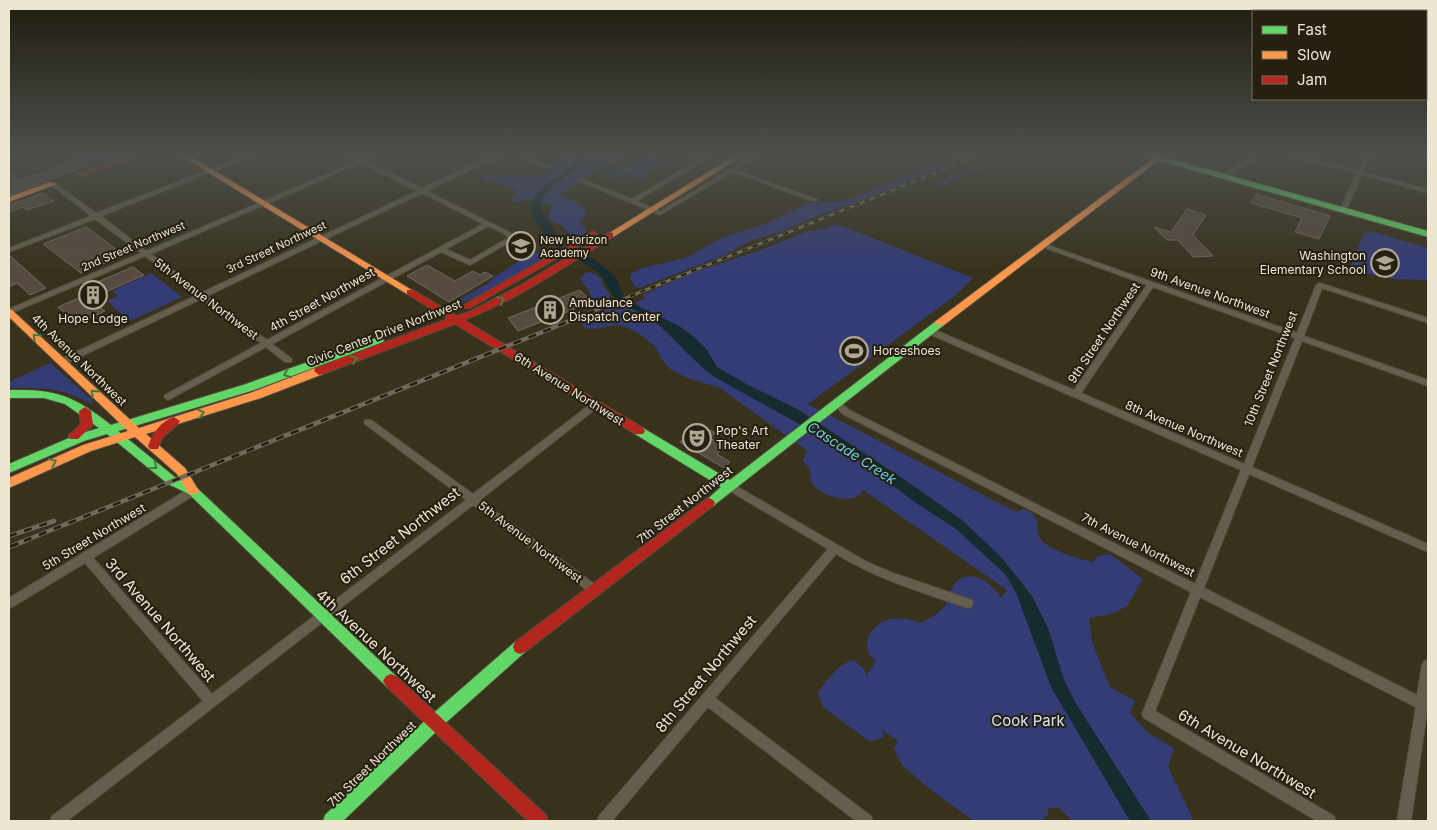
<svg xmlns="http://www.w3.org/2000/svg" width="1437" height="830" font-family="Inter,sans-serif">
<rect width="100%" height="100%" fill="#38321d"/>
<g fill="#333c75">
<path d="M560,154H628L560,194C569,201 584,202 587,214L579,223L586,229L587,234L581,238H572L562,225L551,221L548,215L551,211V206L546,202L541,205L530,199L514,202L511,199L517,194L514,192L516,190L498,183L483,180L484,175L494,173L504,176L513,174L543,176L552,171L553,162Z"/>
<path d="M963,154H977L851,204L819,215L781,232L752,240L725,255L647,285L639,288L635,287L630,278L632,273L639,269L688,257L721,238L768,223L808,203L845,201Z"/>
<path d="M653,156L665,162L667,165L665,168L652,169L646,172V176L643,179L630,178L631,175L626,174L604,180L603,176L618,167L630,164V161Z"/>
<path d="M985,163L991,166L972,171L942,187L936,185L949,177Z"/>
<path d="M837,224L973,278L956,295L808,404L1016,512L1024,509C1045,518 1033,526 1040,538C1046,549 1080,560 1093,562L1098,556L1110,554L1143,579L1127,606L1111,614L1089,618L1092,642L1110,687L1135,701L1130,713L1148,733L1174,748L1168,767L1194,821H1072L1058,807L1048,809V814L1042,821H974L927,787L902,765L894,749L898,741L882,730L884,737L870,742L823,707L818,693C828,679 838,664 854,660L864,669L866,676L876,661C857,648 871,623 891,619C902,617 911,620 921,623C930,618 941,613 946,604C949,598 950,590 954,585C968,566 992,582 1001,598L1007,590L863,490C856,506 826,497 816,488C810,483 810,476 810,469L803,461L805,453L809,452L717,386C706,385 675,375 667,366C662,361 659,353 655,347C649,340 635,330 626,327C612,322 599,332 584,328L582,323C591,315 612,302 624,307L645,299L643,295L689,274L758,251L809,231L820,230Z"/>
<path d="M1374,232L1428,248V280L1394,279L1349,270L1364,233Z"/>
<path d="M547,250L549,253C539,266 475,301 459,303L458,300L489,283L494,277L531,254Z"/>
<path d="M590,272L597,275L602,280V284L610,294V300L594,305L591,302L590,292L580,279L585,273Z"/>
<path d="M151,273L182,297L130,321L107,301L118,296L112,291Z"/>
<path d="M50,363L94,402L91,404C65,388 39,387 9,388V382Z"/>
</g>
<path fill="#152b2d" d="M574,154H580L578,165C567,179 539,188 541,209L562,243L590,257L607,269L616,277L623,294L640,307L679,326L692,335L707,350L717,367L748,385L799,410L905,480L962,520L1001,557L1032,596L1048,628L1064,680L1075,702L1151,821H1130L1051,687L1017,595L1006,575L955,528L916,503L859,460L835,444L713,376C693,361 678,342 660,326C646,313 628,310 615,297C607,289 606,279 597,272C584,261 563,254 552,243C548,240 546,235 543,231C534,216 528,216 534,197L543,187L566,172L574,162Z"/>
<g fill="#564b40" stroke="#73685d">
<path d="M71,154L116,155L9,195V171L20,180L77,160Z"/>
<path d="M43,193L54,201L27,210L23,207L9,212V205Z"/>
<path d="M1256,194L1330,216L1319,239L1295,232L1302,218L1251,203Z"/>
<path d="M1187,209L1206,215L1193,235L1213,256L1193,257L1178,240H1167L1154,227L1171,232Z"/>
<path d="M86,227L124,255L81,273L43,244Z"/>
<path d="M9,255L46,288L30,295L17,283L9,287Z"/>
<path d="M427,265L455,281L473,271L480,275L485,272L493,276L449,302L407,276Z"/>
<path d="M133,267L144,275L101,294L90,285Z"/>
<path d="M580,290L592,302L518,331L508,318Z"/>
<path d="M86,295L105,311L77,324L58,307Z"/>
<path d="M700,424L715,433L710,438L725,446L717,454L730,462L724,468L680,442Z"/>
</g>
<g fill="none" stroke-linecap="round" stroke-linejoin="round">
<defs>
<g id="street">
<path d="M9,154H18L9,158Z"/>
<path d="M250,154H257L101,216L146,251L357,161L346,155L345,154H352L362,158L373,154H380L379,155L366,161L422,188L496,154H503L502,155L427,191L509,232L515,239L470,265L441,252L272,344L291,358L292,360L291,362H285L266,347L168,400L164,397L165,395L261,343L201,299L65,364L62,365L58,362L59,360L197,295L145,256L9,314V309L141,253L95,219L9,252V248L91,216L51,185V183H55L96,213ZM361,163L417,191L203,292L151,254ZM422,193L483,224L267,340L207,296ZM488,226L505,234L508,238L470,260L446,249Z"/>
<path d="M514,154H521L550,167L545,168Z"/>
<path d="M684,154H691L702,158L710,154H716L637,201L660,211L755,154H761L736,170L818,200L813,201L732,172L660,215L577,180L582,179L631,199L698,160Z"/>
<path d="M1255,154H1261L1226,177H1222V175Z"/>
<path d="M1285,154H1293L1358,171L1365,154H1371L1363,172L1428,189V193L1362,175L1346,210L1345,211H1341L1340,210L1356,174Z"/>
<path d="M1417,154H1428V158L1418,155Z"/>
<path d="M1042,243L1297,333L1316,285L1320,283L1428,318V323L1322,288L1304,336L1428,380V386L1302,341L1252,467L1428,544V552L1249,474L1204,588L1417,695L1422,665L1424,661L1428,660V713L1427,712L1411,821H1397L1416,707L1200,597L1155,711L1334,816L1336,821H1317L1144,718L1142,714L1191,592L843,414L833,404L834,402H840L849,410L1195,584L1241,470L927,333L926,331L927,329H933L1074,390L1147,285L1040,246V244ZM1153,287L1295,338L1244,464L1081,393Z"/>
<path d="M595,402L598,403L599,405L598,407L480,500L600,588L601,591L600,594L596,596L592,594L473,505L67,821H50L52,816L203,701L85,563L9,609V598L190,488H196L198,491L196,494L93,558L212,694L466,500L365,424L364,422L365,420H371L473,494L592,403Z"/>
<path d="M731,483L867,562L893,573L972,600L973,603L972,606L968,608C921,592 879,580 836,554L715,698L871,816L873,821H856L708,707L612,821H597L599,816L828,549L728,490L726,487L728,484Z"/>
</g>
<g id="fast">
<path d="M1143,154H1153L1428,231V237L1143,156Z"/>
<path d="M940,320L944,321L945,323L944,325L713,506L709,508L705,506L703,503L721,487L635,434L633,431L635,428H643L730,480L936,321Z"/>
<path d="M379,337L384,340L383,342L251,391L118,431L176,478L197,488L396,676L399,681L396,686L391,688L386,686L189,494L168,484L107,434L84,441L9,473V464L76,435L99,428L65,404L44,398H9V390C56,389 73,395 111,425L243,385Z"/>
<path d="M520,640L525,642L527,647L525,652L441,727L343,821H323L325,815L429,717L515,642Z"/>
</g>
<g id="slow">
<path d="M178,154H187L415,292L410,295L407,294Z"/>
<path d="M737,154H746L613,237H607L606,235Z"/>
<path d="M1159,154H1167L944,325H936L935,323L936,321Z"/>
<path d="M50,182L57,184L9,202V197Z"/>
<path d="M9,309L12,310L139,428L253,392L315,368L319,367L324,371L323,374L261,398L146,434L185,468L199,491L197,494H189L177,474L135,437L91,451L9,488V478L83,445L128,431L9,317Z"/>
</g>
<g id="jam">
<path d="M131,154H141L83,176L76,174Z"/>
<path d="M593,231L597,234L596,236L470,308H464L462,306Z"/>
<path d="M610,232L613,233V237C565,266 517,300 464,320L643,428L645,431L643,434H635L455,324L323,374L319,375L314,371L315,368L448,319L407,294V290H413L457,316L471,311L521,285Z"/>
<path d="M85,407L91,411L93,425L78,439H70L68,436L81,424L79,411Z"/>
<path d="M174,417L180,421L178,424L162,438L158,449H150L148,446C152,434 161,421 174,417Z"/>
<path d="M709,498L713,500L715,503L713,506L525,652L520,654L515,652L513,647L515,642L705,500Z"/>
<path d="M391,674L396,676L546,815L548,821H528L386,686L383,681L386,676Z"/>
</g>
</defs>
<use href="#street" stroke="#524d3c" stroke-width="2"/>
<use href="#fast" stroke="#524d3c" stroke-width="2"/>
<use href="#slow" stroke="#524d3c" stroke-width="2"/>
<use href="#jam" stroke="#524d3c" stroke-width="2"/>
<use href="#street" fill="#645f4d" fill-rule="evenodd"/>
<use href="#fast" fill="#63d668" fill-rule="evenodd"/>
<use href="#slow" fill="#ff974d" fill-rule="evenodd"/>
<use href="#jam" fill="#b3261e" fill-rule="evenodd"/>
<defs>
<path id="rail-far2" d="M569,321L982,154"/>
<g id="rail-far1">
<path d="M9,536L54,521"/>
<path d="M24,541L572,320"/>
</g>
<path id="rail" d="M9,547L27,540"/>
</defs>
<use href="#rail-far2" stroke="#6e6959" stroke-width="3"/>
<use href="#rail-far1" stroke="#6e6959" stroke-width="4.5"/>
<use href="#rail" stroke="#6e6959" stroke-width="5"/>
<use href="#rail-far2" stroke="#252010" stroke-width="2" stroke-dasharray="5.5" stroke-linecap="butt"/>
<use href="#rail-far1" stroke="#252010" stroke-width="2.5" stroke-dasharray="8" stroke-linecap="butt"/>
<use href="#rail" stroke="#252010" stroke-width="3" stroke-dasharray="10" stroke-linecap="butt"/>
</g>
<defs><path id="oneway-chevron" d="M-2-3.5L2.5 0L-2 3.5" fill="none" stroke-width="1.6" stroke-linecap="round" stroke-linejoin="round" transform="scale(1.25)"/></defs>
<g stroke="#447b3c">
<use href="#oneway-chevron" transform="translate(501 300) rotate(-28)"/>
<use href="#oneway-chevron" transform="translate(36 337) rotate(-137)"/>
<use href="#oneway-chevron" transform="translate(354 359) rotate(-21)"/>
<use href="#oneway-chevron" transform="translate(287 374) rotate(160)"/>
<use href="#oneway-chevron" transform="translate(94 393) rotate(-136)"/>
<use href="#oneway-chevron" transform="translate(201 413) rotate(-16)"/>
<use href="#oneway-chevron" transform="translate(53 462) rotate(-24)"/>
<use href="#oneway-chevron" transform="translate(154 466) rotate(38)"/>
</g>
<linearGradient id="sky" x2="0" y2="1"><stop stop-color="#1f1c10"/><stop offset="0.57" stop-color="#4d4f4c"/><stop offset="1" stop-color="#4d4f4c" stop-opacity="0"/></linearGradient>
<rect width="1437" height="270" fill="url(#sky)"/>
<defs>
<symbol id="school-ring" viewBox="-11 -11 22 22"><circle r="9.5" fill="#252010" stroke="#aea893" stroke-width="1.5"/><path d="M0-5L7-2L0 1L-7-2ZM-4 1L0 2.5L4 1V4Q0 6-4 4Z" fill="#aea893"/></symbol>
<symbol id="building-ring" viewBox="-11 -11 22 22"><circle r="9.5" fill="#252010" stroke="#aea893" stroke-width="1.5"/><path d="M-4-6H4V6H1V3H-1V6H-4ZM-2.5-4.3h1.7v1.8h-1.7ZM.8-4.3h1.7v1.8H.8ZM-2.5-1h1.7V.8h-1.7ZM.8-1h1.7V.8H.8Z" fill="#aea893"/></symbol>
<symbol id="stadium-ring" viewBox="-11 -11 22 22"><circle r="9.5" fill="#252010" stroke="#aea893" stroke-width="1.5"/><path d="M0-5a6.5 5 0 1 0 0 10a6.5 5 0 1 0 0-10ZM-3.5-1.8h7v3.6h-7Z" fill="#aea893"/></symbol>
<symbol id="theatre-ring" viewBox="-11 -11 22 22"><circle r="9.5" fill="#252010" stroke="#aea893" stroke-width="1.5"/><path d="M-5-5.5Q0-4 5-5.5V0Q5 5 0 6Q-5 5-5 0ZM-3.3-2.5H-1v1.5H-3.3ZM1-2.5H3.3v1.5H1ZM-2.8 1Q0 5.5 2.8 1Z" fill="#aea893"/></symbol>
</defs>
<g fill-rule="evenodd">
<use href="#school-ring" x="505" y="230" width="32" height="32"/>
<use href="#school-ring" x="1369" y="247" width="32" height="32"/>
<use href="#building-ring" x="77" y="279" width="32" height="32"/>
<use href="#building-ring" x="534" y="294" width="32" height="32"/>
<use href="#stadium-ring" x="838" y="335" width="32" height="32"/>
<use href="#theatre-ring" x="681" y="422" width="32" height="32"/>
</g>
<g text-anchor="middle" stroke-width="4" stroke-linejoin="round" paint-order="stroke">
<g font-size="11" fill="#ede7d2" stroke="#252010" text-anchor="start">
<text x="540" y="244">New Horizon<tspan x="540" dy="13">Academy</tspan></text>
</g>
<g font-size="11" fill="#ede7d2" stroke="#252010">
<text transform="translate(133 246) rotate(-23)" y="4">2nd Street Northwest</text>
<text transform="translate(276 247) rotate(-25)" y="4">3rd Street Northwest</text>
</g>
<g font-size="12" fill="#ede7d2" stroke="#252010" text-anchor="start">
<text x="1366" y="260" text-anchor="end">Washington<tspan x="1366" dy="14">Elementary School</tspan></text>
<text x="569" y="307">Ambulance<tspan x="569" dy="14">Dispatch Center</tspan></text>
<text x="93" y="323" text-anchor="middle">Hope Lodge</text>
<text x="873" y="355">Horseshoes</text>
<text x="716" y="435">Pop's Art<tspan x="716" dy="14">Theater</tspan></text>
</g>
<g font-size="12" fill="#ede7d2" stroke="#252010">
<text transform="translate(1210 293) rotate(20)" y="4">9th Avenue Northwest</text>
<text transform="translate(206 299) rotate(37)" y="4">5th Avenue Northwest</text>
<text transform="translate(322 300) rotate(-29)" y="4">4th Street Northwest</text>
<text transform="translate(384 333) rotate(-21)" y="4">Civic Center Drive Northwest</text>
<text transform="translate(1104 333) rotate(-56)" y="4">9th Street Northwest</text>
<text transform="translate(79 360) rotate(44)" y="4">4th Avenue Northwest</text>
<text transform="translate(1271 369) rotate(-68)" y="4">10th Street Northwest</text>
<text transform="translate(569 389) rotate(32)" y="4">6th Avenue Northwest</text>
<text transform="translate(1184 429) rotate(23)" y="4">8th Avenue Northwest</text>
<text transform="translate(685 505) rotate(-38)" y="4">7th Street Northwest</text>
<text transform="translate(94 537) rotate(-31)" y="4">5th Street Northwest</text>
<text transform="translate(530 542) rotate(37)" y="4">5th Avenue Northwest</text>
<text transform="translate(1138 545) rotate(27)" y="4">7th Avenue Northwest</text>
<text transform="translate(372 764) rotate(-44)" y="4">7th Street Northwest</text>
</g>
<g font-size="14" font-style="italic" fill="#5fd5ee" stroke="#252010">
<text transform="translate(852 453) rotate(33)" y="5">Cascade Creek</text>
</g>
<g font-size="15" fill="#ede7d2" stroke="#252010">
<text transform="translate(400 536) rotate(-38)" y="5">6th Street Northwest</text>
<text transform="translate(160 620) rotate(49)" y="5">3rd Avenue Northwest</text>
<text transform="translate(376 646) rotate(43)" y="5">4th Avenue Northwest</text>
<text transform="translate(706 674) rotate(-50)" y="5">8th Street Northwest</text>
<text transform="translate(1247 754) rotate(31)" y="5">6th Avenue Northwest</text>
</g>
<g font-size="15" fill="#dbe2fc" stroke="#252010">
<text x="1028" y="726">Cook Park</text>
</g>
</g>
<rect width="1437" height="830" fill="none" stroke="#ede7d2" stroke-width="20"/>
<rect x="1252" y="10" width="175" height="90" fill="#252010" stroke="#75705e"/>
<rect x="1262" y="26" width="25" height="8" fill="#63d668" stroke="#75705e"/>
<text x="1297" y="35" font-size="15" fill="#ede7d2">Fast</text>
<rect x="1262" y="51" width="25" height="8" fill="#ff974d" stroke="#75705e"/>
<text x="1297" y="60" font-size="15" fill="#ede7d2">Slow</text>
<rect x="1262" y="76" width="25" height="8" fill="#b3261e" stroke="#75705e"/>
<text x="1297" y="85" font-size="15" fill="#ede7d2">Jam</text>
</svg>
